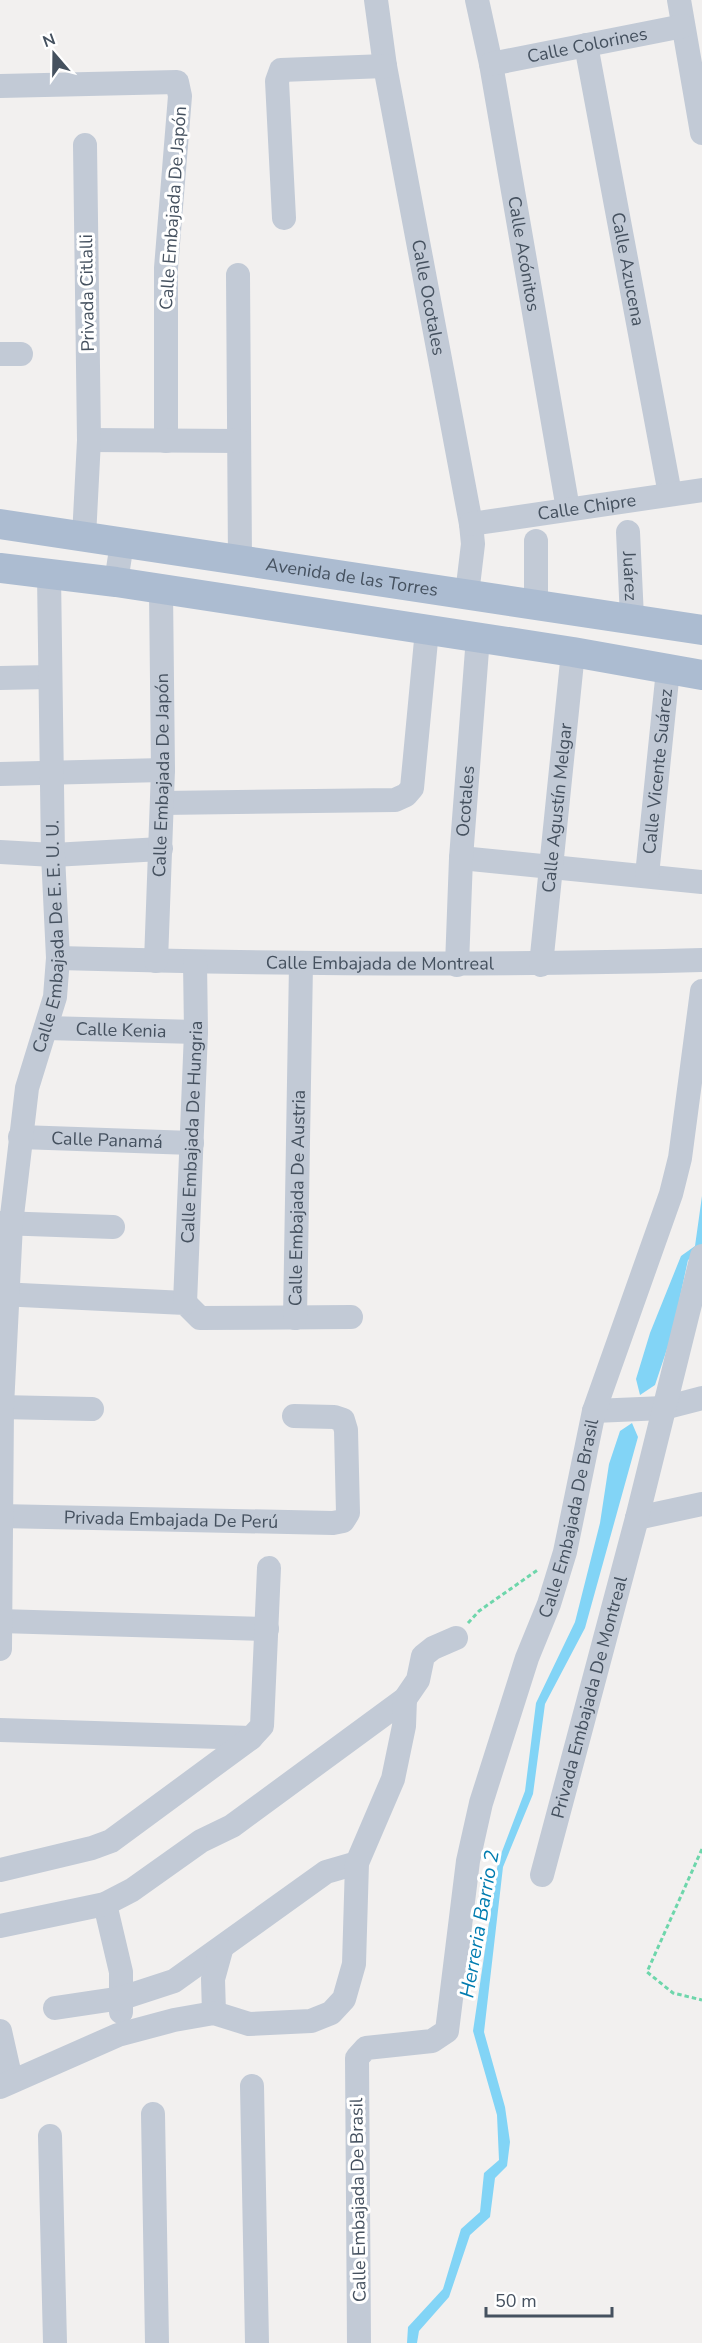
<svg xmlns="http://www.w3.org/2000/svg" width="702" height="2343" font-family="'Nunito Sans',sans-serif">
<rect width="100%" height="100%" fill="#f2f0ef"/>
<g fill="#82d4f6">
<path d="M702,1196V1251L688,1260L672,1334L655,1385L640,1395L636,1379L650,1333L681,1256L695,1246Z"/>
<path d="M632,1423L638,1437L585,1628L545,1704L533,1794L503,1867L484,2032L505,2107L510,2142L507,2166L495,2178L490,2217L470,2235L449,2297L419,2331L417,2343H407L408,2327L443,2289L461,2229L480,2212L484,2173L499,2160L497,2115L473,2031L498,1862L525,1791L536,1703L575,1622L600,1523L609,1464L620,1431Z"/>
</g>
<g fill="none" stroke-linecap="round" stroke-linejoin="round">
<g stroke="#6ed6ab" stroke-width="3" stroke-dasharray="4.5 3" stroke-linecap="butt">
<path d="M468,1623L479,1611L539,1569"/>
<path d="M702,1849L647,1972L673,1993L702,2000"/>
</g>
<g stroke="#c2cad6" stroke-width="24">
<path id="s1" d="M376,0L385,66L471,524L473,544L467,594"/>
<path id="s2" d="M477,0L491,64L568,509"/>
<path d="M679,0L702,133"/>
<path id="s3" d="M586,45L670,494"/>
<path id="s4" d="M491,64L683,26"/>
<path d="M0,86L177,82L180,96L166,268V441"/>
<path d="M284,218L277,81L281,70L385,66"/>
<path d="M238,275L240,561"/>
<path d="M0,354H21"/>
<path d="M89,440L239,441"/>
<path id="s5" d="M471,524L702,490"/>
<path id="s6" d="M628,532L632,618"/>
<path d="M84,537L89,440L85,145"/>
<path d="M116,582L122,543"/>
<path d="M536,604V541"/>
<path d="M0,678L50,677"/>
<path d="M0,774L163,770"/>
<path d="M162,803L395,800L406,795L412,788L427,630"/>
<path d="M0,852L53,855L161,849"/>
<path d="M461,858L702,882"/>
<path id="s7" d="M647,875L668,670"/>
<path id="s8" d="M58,958C273,964 487,966 702,960"/>
<path id="s9" d="M156,961L163,770L161,591"/>
<path id="s10" d="M457,965L461,858L478,637"/>
<path id="s11" d="M541,965L573,652"/>
<path id="s12" d="M46,1028L196,1032"/>
<path id="s13" d="M20,1137L192,1143"/>
<path d="M0,1223L113,1227"/>
<path d="M0,1294L185,1303L200,1318L351,1317"/>
<path id="s14" d="M185,1303L196,1032L195,962"/>
<path id="s15" d="M295,1318L301,964"/>
<path d="M0,1407L92,1409"/>
<path d="M594,1411L664,1408L702,1398"/>
<path id="s16" d="M0,1516L333,1523L343,1521L348,1513L346,1430L343,1420L334,1417L294,1416"/>
<path d="M637,1518L702,1504"/>
<path d="M0,1621L267,1629"/>
<path id="s17" d="M0,1649L2,1407L11,1224L27,1088L55,997L58,958L53,855L49,575"/>
<path d="M0,1730L251,1738"/>
<path d="M0,1870L92,1848L111,1841L251,1738L262,1726L269,1568"/>
<path id="s18" d="M542,1875L637,1518L702,1256"/>
<path d="M105,1904L121,1972V2012"/>
<path d="M0,1926L105,1904L132,1890L201,1841L232,1826L405,1699L418,1680L423,1656L433,1648L456,1638"/>
<path d="M55,2008L122,1998L174,1981L326,1872L357,1863"/>
<path d="M214,2013L213,1979L221,1950"/>
<path d="M0,2031L11,2080"/>
<path d="M252,2086L257,2343"/>
<path d="M0,2087L118,2035L174,2020L214,2013L249,2024L311,2021L331,2013L344,1999L354,1964L357,1863L393,1779L404,1726L405,1699"/>
<path d="M153,2114L157,2343"/>
<path d="M50,2136L55,2343"/>
<path id="s19" d="M359,2343L357,2058L366,2048L432,2041L447,2031L468,1861L481,1803L527,1658L549,1604L565,1552L594,1411L671,1194L680,1158L702,991"/>
</g>
<g stroke="#acbcd1" stroke-width="30">
<path id="s20" d="M0,524L702,630"/>
<path d="M0,568L116,582L573,652L702,675"/>
</g>
</g>
<g text-anchor="middle" stroke-width="6" stroke-linejoin="round" paint-order="stroke">
<g font-size="18" fill="#45515f" stroke="#fff">
<text dy="6" stroke="none"><textPath href="#s4" startOffset="98">Calle Colorines</textPath></text>
<text transform="translate(173 208) rotate(-86)" y="6">Calle Embajada De Japón</text>
<text dy="6" stroke="none"><textPath href="#s2" startOffset="258">Calle Acónitos</textPath></text>
<text dy="6" stroke="none"><textPath href="#s3" startOffset="228">Calle Azucena</textPath></text>
<text transform="translate(87 293) rotate(-91)" y="6">Privada Citlalli</text>
<text dy="6" stroke="none"><textPath href="#s1" startOffset="302">Calle Ocotales</textPath></text>
<text dy="6" stroke="none"><textPath href="#s5" startOffset="117">Calle Chipre</textPath></text>
<text dy="6" stroke="none"><textPath href="#s6" startOffset="44">Juárez</textPath></text>
<text dy="6" stroke="none"><textPath href="#s20" startOffset="356">Avenida de las Torres</textPath></text>
<text dy="6" stroke="none"><textPath href="#s7" startOffset="104">Calle Vicente Suárez</textPath></text>
<text dy="6" stroke="none"><textPath href="#s9" startOffset="186">Calle Embajada De Japón</textPath></text>
<text dy="6" stroke="none"><textPath href="#s10" startOffset="164">Ocotales</textPath></text>
<text dy="6" stroke="none"><textPath href="#s11" startOffset="158">Calle Agustín Melgar</textPath></text>
<text dy="6" stroke="none"><textPath href="#s17" startOffset="717">Calle Embajada De E. E. U. U.</textPath></text>
<text dy="6" stroke="none"><textPath href="#s8" startOffset="322">Calle Embajada de Montreal</textPath></text>
<text dy="6" stroke="none"><textPath href="#s12" startOffset="75">Calle Kenia</textPath></text>
<text dy="6" stroke="none"><textPath href="#s14" startOffset="171">Calle Embajada De Hungria</textPath></text>
<text dy="6" stroke="none"><textPath href="#s13" startOffset="87">Calle Panamá</textPath></text>
<text dy="6" stroke="none"><textPath href="#s15" startOffset="120">Calle Embajada De Austria</textPath></text>
<text dy="6" stroke="none"><textPath href="#s19" startOffset="912">Calle Embajada De Brasil</textPath></text>
<text dy="6" stroke="none"><textPath href="#s16" startOffset="171">Privada Embajada De Perú</textPath></text>
<text dy="6" stroke="none"><textPath href="#s18" startOffset="184">Privada Embajada De Montreal</textPath></text>
<text transform="translate(358 2200) rotate(-91)" y="6">Calle Embajada De Brasil</text>
</g>
<g font-size="20" font-style="italic" fill="#017cb0" stroke="#fff">
<text transform="translate(479 1924) rotate(-80)" y="7">Herreria Barrio 2</text>
</g>
</g>
<g transform="translate(54 54) rotate(340)" stroke="#ffffff" stroke-width="4.5" paint-order="stroke">
<path d="M0-4.5L10 22L0 15L-10 22Z" fill="#45515f"/>
<text y="-9" font-size="16" font-weight="bold" text-anchor="middle" fill="#45515f">N</text>
</g>
<path d="M486 2307v9h126v-9" fill="none" stroke="#45515f" stroke-width="3"/>
<text x="495" y="2307" font-size="18" fill="#45515f" stroke="#ffffff" stroke-width="4.5" paint-order="stroke">50 m</text>
</svg>
